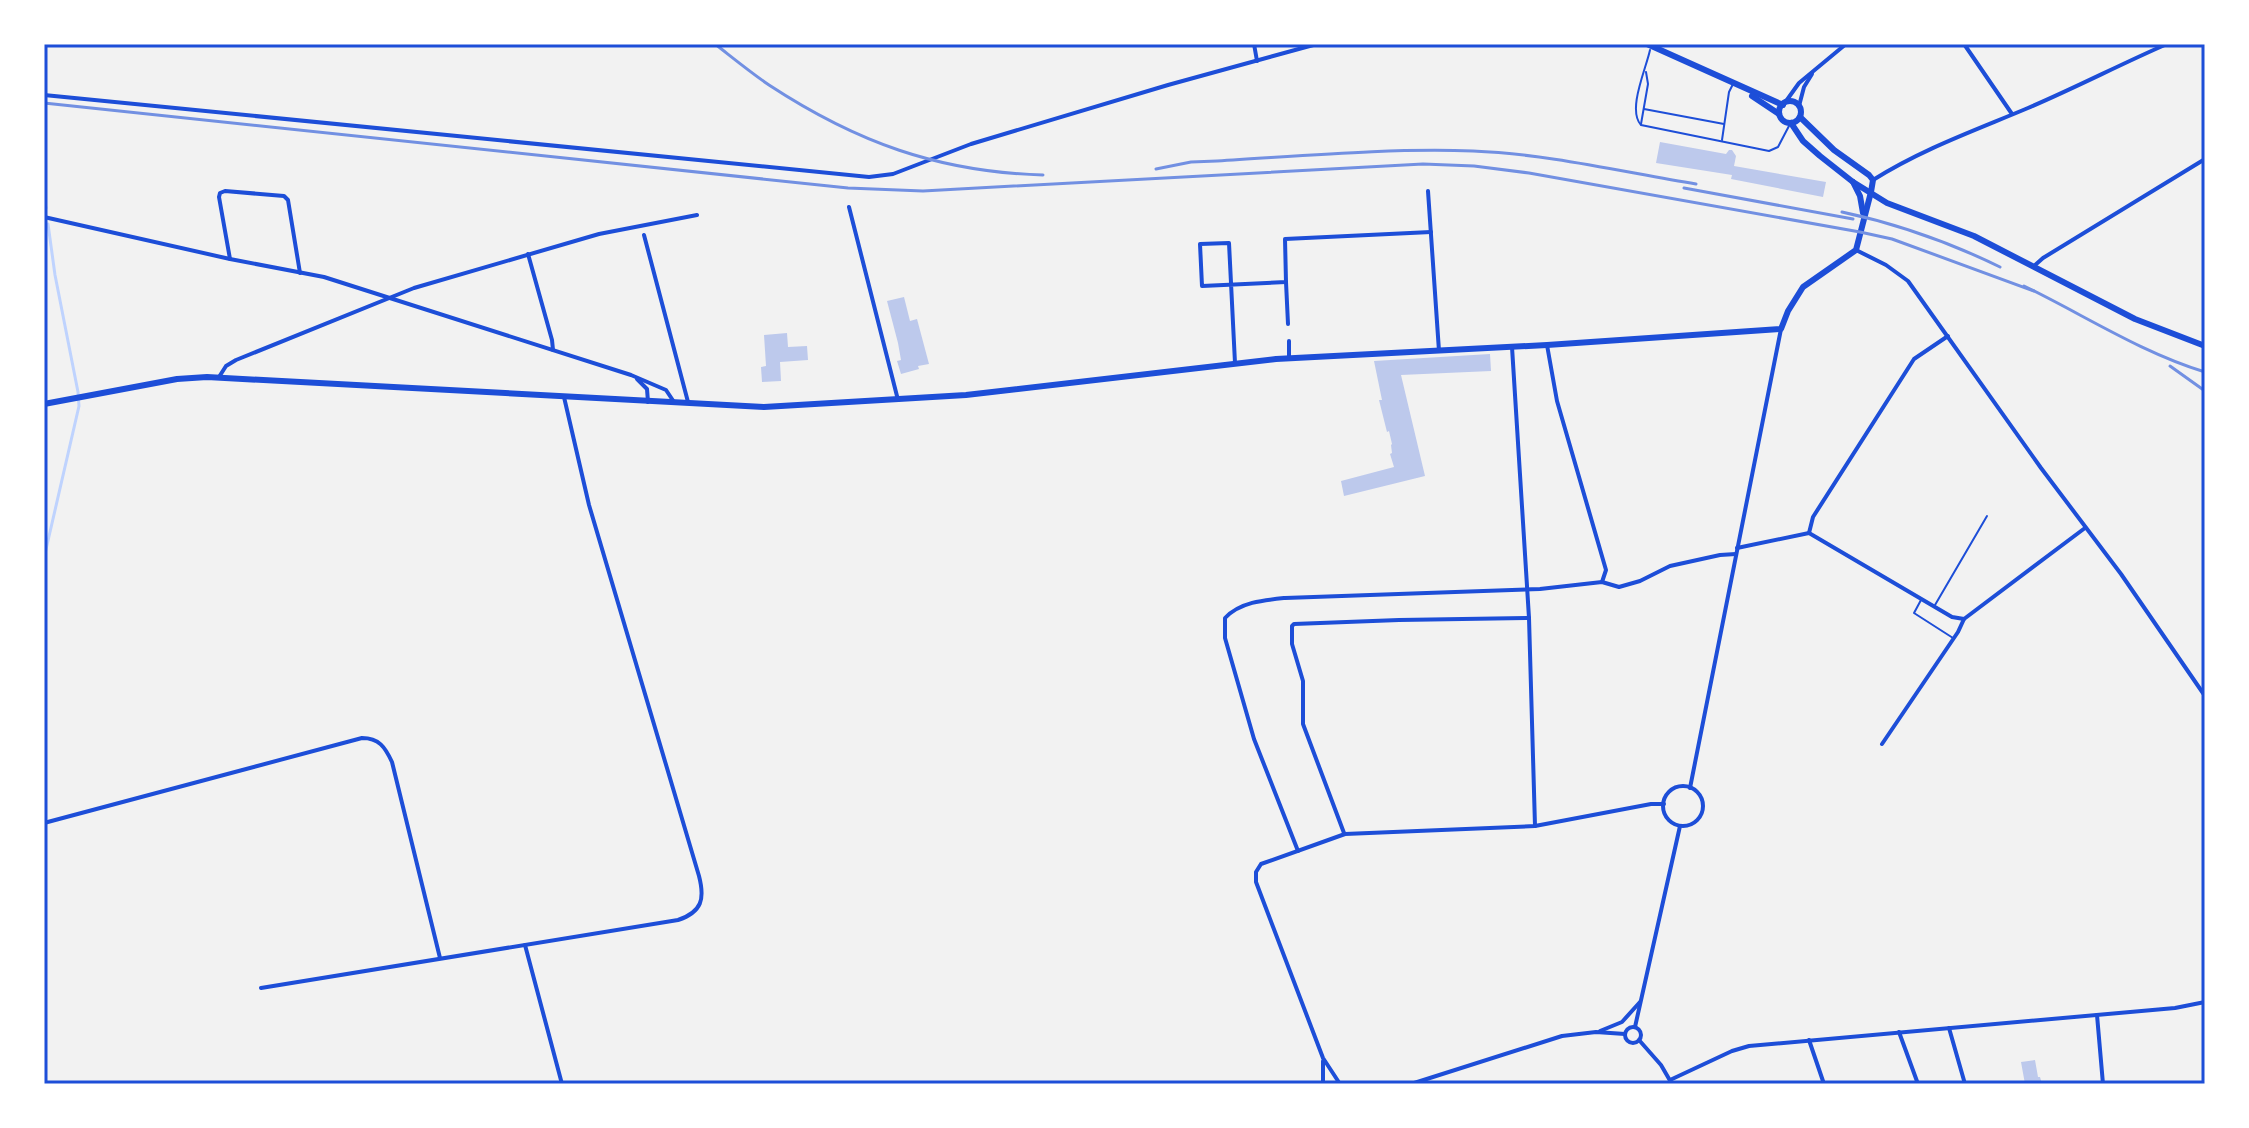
<svg xmlns="http://www.w3.org/2000/svg" width="2249" height="1128" font-family="'Libre Baskerville',serif">
<rect width="100%" height="100%" fill="#f2f2f2"/>
<g fill="none" stroke-linecap="round" stroke-linejoin="round">
<g stroke="#bfd3fe" stroke-width="3">
<path d="M44,197L46,208"/>
<path d="M44,558L79,406L78,392L55,275L48,224"/>
</g>
</g>
<g fill="#bdc9ec">
<path d="M1660,142L1726,154L1729,150H1732L1736,156L1734,166L1826,182L1823,197L1731,179L1732,175L1656,163Z"/>
<path d="M904,297L910,321L917,319L929,364L918,366L919,369L901,374L897,361L901,360L898,343L887,301Z"/>
<path d="M787,333L788,347L807,346L808,360L780,362L781,381L762,382L761,367L766,366L764,335Z"/>
<path d="M1490,354L1491,371L1401,375L1425,476L1344,496L1341,481L1394,467L1390,454L1392,453L1391,445L1392,444L1389,431L1387,432L1379,400H1382L1374,361Z"/>
<path d="M2035,1060L2038,1077H2040L2042,1084H2025L2021,1062Z"/>
</g>
<g fill="none" stroke-linecap="round" stroke-linejoin="round">
<g stroke="#1d4ed8" stroke-width="2">
<path d="M1650,50C1646,69 1627,110 1641,125L1769,151L1778,147L1790,124"/>
<path d="M1644,109L1724,124"/>
<path d="M1641,124L1648,84L1646,72"/>
<path d="M1722,140L1729,92L1733,84"/>
<path d="M1921,600L1914,613L1953,638"/>
<path d="M1935,605L1987,516"/>
</g>
<g stroke="#1d4ed8" stroke-width="4">
<path d="M1254,44L1257,61"/>
<path d="M1964,44L2012,114"/>
<path d="M44,95L869,177L893,174L971,144L1168,85L1317,44"/>
<path d="M1784,104L1799,83L1846,44"/>
<path d="M1799,106L1804,87L1812,74"/>
<path d="M1873,180C1922,149 1976,130 2028,108C2075,88 2121,64 2167,44"/>
<path d="M1428,191L1439,351"/>
<path d="M849,207L898,400"/>
<path d="M44,217L230,259L324,277L631,375L666,390L674,402"/>
<path d="M644,235L688,402"/>
<path d="M1856,250L1886,265L1908,281L2041,468L2121,574L2205,696"/>
<path d="M528,254L552,340L553,350"/>
<path d="M230,259L219,197L220,193L225,191L284,196L288,200L300,273"/>
<path d="M2034,266L2043,258L2205,159"/>
<path d="M1286,282L1288,324"/>
<path d="M1289,341V359"/>
<path d="M1547,345L1557,401L1606,570L1602,582"/>
<path d="M1512,347L1529,618L1535,826"/>
<path d="M1235,363L1229,243L1200,244L1202,286L1286,282L1285,239L1431,232"/>
<path d="M219,377L226,366L236,360L414,288L599,234L697,215"/>
<path d="M637,379L647,389L648,402"/>
<path d="M1809,533L1813,517L1914,359L1948,336"/>
<path d="M1737,548L1809,533L1952,617L1964,619"/>
<path d="M1882,744L1958,632L1964,619L2085,528"/>
<circle cx="1683" cy="806" r="20"/>
<path d="M1690,788L1781,329"/>
<path d="M44,823L362,738C379,738 385,747 392,762L440,958"/>
<path d="M1344,833L1303,724V681L1292,644V626L1294,624L1399,620L1529,618"/>
<path d="M1298,851L1254,739L1225,638V618C1240,602 1264,600 1285,598L1540,589L1602,582L1619,587L1640,581L1670,566L1720,555L1736,554"/>
<path d="M525,945L562,1084"/>
<path d="M261,988L678,920C702,912 705,899 699,876L589,505L564,397"/>
<path d="M2097,1015L2103,1084"/>
<path d="M1635,1027L1680,826"/>
<circle cx="1633" cy="1035" r="8"/>
<path d="M1949,1028L1965,1084"/>
<path d="M1600,1031L1622,1022L1640,1002"/>
<path d="M1899,1032L1918,1084"/>
<path d="M1639,1040L1661,1065L1672,1084"/>
<path d="M1809,1040L1824,1084"/>
<path d="M1670,1080L1732,1051L1749,1046L2175,1008L2205,1002"/>
<path d="M1323,1084V1061"/>
<path d="M1340,1084L1323,1058L1256,882V872L1261,864L1345,834L1535,826L1651,804H1664"/>
<path d="M1411,1084L1562,1036L1596,1032L1625,1034"/>
</g>
<g stroke="#1d4ed8" stroke-width="6">
<path d="M1853,182L1860,196L1863,213"/>
<path d="M44,404L177,379L207,377L764,407L966,395L1276,359L1547,345L1781,329L1788,311L1803,287L1856,250L1871,192"/>
</g>
<g stroke="#1d4ed8" stroke-width="6">
<path d="M1647,44L1783,105"/>
<path d="M1752,96L1779,114"/>
<circle cx="1790" cy="112" r="11"/>
<path d="M1800,117L1834,150L1869,175L1873,180L1871,192"/>
<path d="M1791,123L1803,141L1820,156L1853,182L1887,203L1974,236L2135,319L2205,346"/>
</g>
<g stroke="#7290e2" stroke-width="3">
<path d="M715,44C733,58 750,72 769,85C856,142 938,172 1043,175"/>
<path d="M44,103L848,188L923,191L1423,164L1474,166L1529,173L1860,232L1892,239L2034,291"/>
<path d="M1156,169L1191,162L1217,161C1302,156 1388,148 1473,151C1548,154 1623,172 1696,184"/>
<path d="M1684,188L1853,219"/>
<path d="M1842,212C1898,224 1949,242 2000,267"/>
<path d="M2024,286C2084,315 2140,352 2205,372"/>
<path d="M2170,366L2205,391"/>
</g>
</g>
<rect width="2249" height="1128" fill="none" stroke="#ffffff" stroke-width="92"/>
<rect x="46" y="46" width="2157" height="1036" fill="none" stroke="#1d4ed8" stroke-width="3"/>
</svg>
